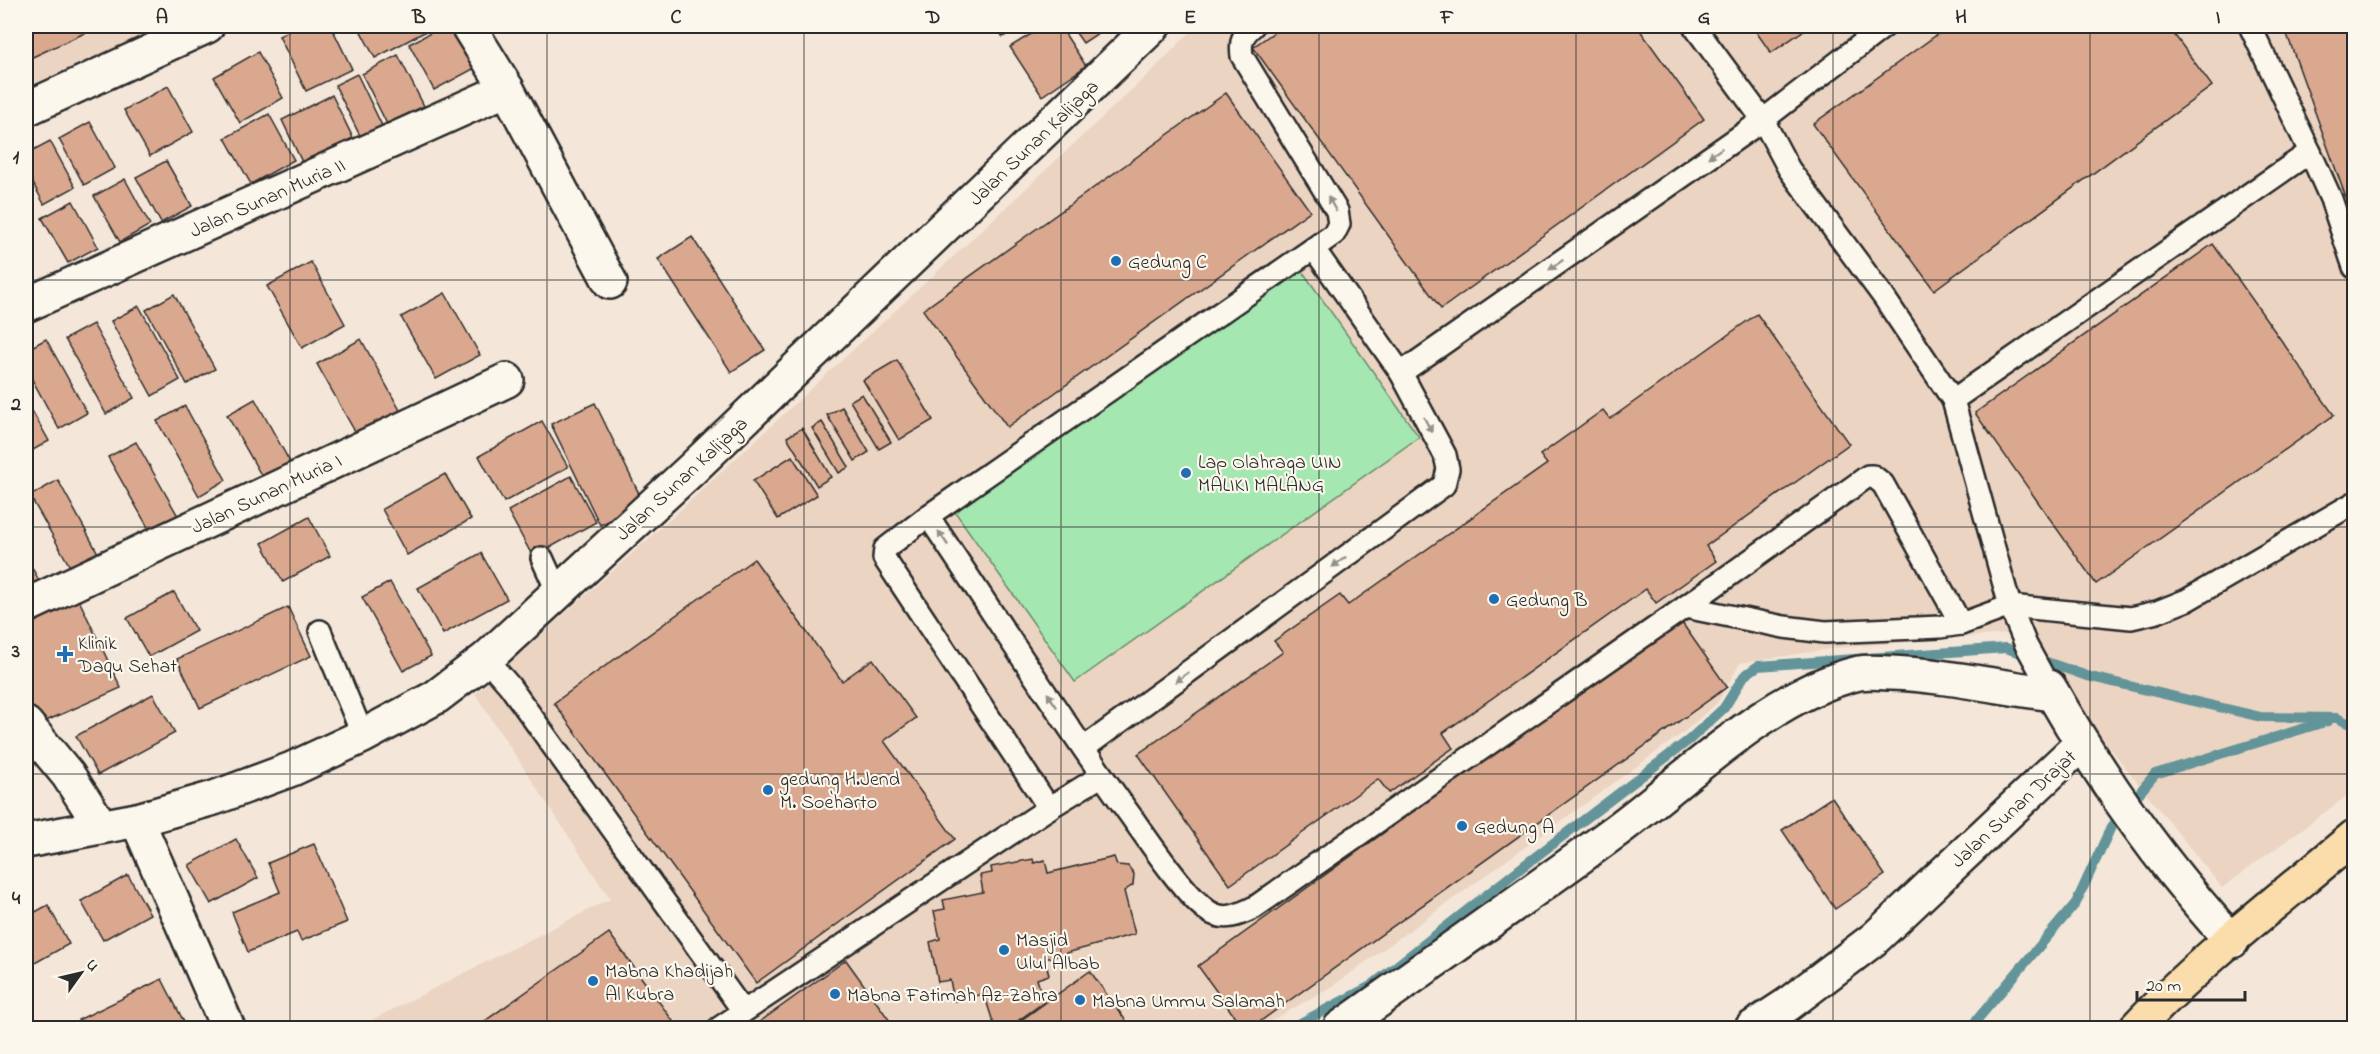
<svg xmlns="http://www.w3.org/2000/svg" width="2380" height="1054" font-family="'Indie Flower',sans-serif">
<rect width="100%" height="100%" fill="#f4e7d9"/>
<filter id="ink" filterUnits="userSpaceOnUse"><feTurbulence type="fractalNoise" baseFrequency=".0167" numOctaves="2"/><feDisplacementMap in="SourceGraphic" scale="12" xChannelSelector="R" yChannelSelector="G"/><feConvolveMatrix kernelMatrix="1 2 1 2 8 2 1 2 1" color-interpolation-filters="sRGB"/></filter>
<g filter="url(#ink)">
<g fill="#ecd4c2">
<path d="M26,26H162L26,88Z"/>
<path d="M1196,26H2354V791L2222,888L2018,633L1837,648L1740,663L1718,702L1683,733L1334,985L1259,1028H356L610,899L475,694L677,513L896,310L1156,67Z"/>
</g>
<path fill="#a5e7b0" stroke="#68896e" stroke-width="1.5" d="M1298,265L1419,437L1075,682L953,509Z"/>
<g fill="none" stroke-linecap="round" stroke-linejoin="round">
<g stroke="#639499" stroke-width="10">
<path d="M1291,1028L1371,986L1526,864L1689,740L1724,708L1744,676L1758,666L2006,648L2087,676L2261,717L2337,718L2354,726"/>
<path d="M1970,1028L2076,903L2111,827L2155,774L2328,721"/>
</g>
</g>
<g fill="#daa88e" stroke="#2b2b2b" stroke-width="1.5">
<path d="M26,26H100L26,60Z"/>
<path d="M299,26H331L352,69L306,91L279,36Z"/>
<path d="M358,26H433L434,27L375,58Z"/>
<path d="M444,26H456L477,67L434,90L409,44Z"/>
<path d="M995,26H1021L1003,37Z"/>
<path d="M1044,26H1060L1086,66L1042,96L1010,47Z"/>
<path d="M1071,26H1109L1083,43Z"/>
<path d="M1283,26H1637L1704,119L1441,309L1253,47Z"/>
<path d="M1752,26H1810L1771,53Z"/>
<path d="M1949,26H2168L2212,86L1934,290L1813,124Z"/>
<path d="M2284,26H2354V220Z"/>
<path d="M258,52L283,98L240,123L214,77Z"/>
<path d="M398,55L424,106L387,124L362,74Z"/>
<path d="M357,74L386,134L364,144L335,85Z"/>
<path d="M168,86L193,132L150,156L124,110Z"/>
<path d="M1226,93L1310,211L1007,427L923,310Z"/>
<path d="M332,95L353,138L302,162L282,120Z"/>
<path d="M269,114L294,160L251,184L225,138Z"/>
<path d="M90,122L115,168L84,185L59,139Z"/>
<path d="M50,141L75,187L44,204L26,170V154Z"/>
<path d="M166,161L192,206L161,223L136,177Z"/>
<path d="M125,179L150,225L120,242L94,196Z"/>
<path d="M73,201L98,247L68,263L42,218Z"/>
<path d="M692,237L765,350L731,372L658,259Z"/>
<path d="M2213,244L2334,415L2096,584L1975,413Z"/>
<path d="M311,262L345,324L302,348L267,286Z"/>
<path d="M445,293L480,355L436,379L401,317Z"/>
<path d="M174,294L215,369L187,384L146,310Z"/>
<path d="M139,306L180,380L152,396L111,321Z"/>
<path d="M1757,314L1849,444L1706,546L1716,561L1656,603L1646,589L1443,733L1453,748L1389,793L1378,779L1230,885L1138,754L1283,652L1274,641L1340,595L1348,605L1547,464L1540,455L1603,410L1610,419Z"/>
<path d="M93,324L134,398L106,414L65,339Z"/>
<path d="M46,339L87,413L59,429L26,368V350Z"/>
<path d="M361,339L402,414L358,437L317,364Z"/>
<path d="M897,360L933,420L899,440L863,380Z"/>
<path d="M862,394L891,442L879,449L850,401Z"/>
<path d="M255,399L296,473L269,489L227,415Z"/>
<path d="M26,400L49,441L26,454Z"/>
<path d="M595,403L644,504L600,525L551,424Z"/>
<path d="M185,406L226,480L199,496L157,421Z"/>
<path d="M842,407L869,452L855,461L827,415Z"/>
<path d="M542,421L568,467L504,502L479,456Z"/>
<path d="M822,422L849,467L839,473L812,428Z"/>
<path d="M802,428L831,477L817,486L787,437Z"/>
<path d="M136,442L178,516L150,531L108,457Z"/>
<path d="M792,456L817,495L778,519L753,481Z"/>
<path d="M445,474L471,519L407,555L382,509Z"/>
<path d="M571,476L596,522L533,557L508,511Z"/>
<path d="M58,480L99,555L72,570L30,496Z"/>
<path d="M309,517L330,556L283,582L262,543Z"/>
<path d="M481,553L507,599L443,634L418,588Z"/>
<path d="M26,557L42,586L26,595Z"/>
<path d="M754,559L842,681L873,659L916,718L884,741L955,839L756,983L554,703Z"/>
<path d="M390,582L431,656L403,671L362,597Z"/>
<path d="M174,592L196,631L149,657L127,618Z"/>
<path d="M77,596L121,688L46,721L26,701V620Z"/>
<path d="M288,607L311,656L200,708L177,659Z"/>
<path d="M1680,620L1727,687L1251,1028H1243L1198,966Z"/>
<path d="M153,694L175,733L98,775L76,736Z"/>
<path d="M1832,797L1885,875L1835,909L1782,830Z"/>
<path d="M236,839L258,878L211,904L189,865Z"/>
<path d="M314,844L347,922L301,941L297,932L248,952L232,912L280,892L268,863Z"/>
<path d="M1114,857L1117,865L1128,866L1134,874L1133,885L1124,891L1135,934L1045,959L1049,975L1037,979L1044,1002L1008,1028H995L984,994L954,1001L950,980L938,982L930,942L940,939L934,911L945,909L943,900L983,892L980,875L992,873L991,867L1033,859L1034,863L1045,860L1048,873Z"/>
<path d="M128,875L150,914L103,940L81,901Z"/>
<path d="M48,905L69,944L26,968V917Z"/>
<path d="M609,933L678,1028H475Z"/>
<path d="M846,960L895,1028H751Z"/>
<path d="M1090,971L1131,1028H1010Z"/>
<path d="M162,979L187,1028H83L78,1020Z"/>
</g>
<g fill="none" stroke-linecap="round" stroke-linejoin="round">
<defs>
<g id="service">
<path d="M1694,26L1763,120L1789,169L1883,296L1953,400L2010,606L2026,645L2049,687"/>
<path d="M2250,26L2310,152L2331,199L2354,267"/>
<path d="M1401,373L1763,120L1885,26"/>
<path d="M1953,400L2310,152"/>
<path d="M928,516C996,617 1061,720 1133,819C1150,843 1185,895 1208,911C1224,922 1239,915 1255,907L1685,607L1868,476H1873L1883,484L1961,624"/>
<path d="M542,558L558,593"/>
<path d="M1685,607L1784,627L1825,632L1940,627L1961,624L2010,606L2131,618L2157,612L2187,600L2354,503"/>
<path d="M320,631L363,736"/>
<path d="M486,659L509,685L743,1011"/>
<path d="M1084,748L1444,485L1448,469L1445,455L1401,373L1314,249"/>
<path d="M1049,808L1101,776"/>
<path d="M719,1028L1049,808L884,558L885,549L928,516L1334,234L1339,224L1337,211L1242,56C1240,42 1242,35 1253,26"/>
</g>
<g id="minor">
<path d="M468,26L507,89L610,282"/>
<path d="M26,109L207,26"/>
<path d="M26,305L507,89"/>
<path d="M26,606L507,380"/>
<path d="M2049,687C2101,778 2161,864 2232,941"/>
<path d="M26,724L68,775L101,826"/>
<path d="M137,820L228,1028"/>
<path d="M1340,1028C1431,963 1523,899 1613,833C1687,779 1769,694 1859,673C1869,671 1881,673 1891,673C1945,675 1999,687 2053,694"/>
<path d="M1752,1028L1787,1005L1874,939L2081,744"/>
</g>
<path id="secondary" d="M26,841L137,820L214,798L292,769L363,736L436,697L486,659L693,468L1153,26"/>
<path id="primary" d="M2136,1028C2200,960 2282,898 2354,837"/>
</defs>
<use href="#service" stroke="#2b2b2b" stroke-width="26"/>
<use href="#minor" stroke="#2b2b2b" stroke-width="38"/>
<use href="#secondary" stroke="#2b2b2b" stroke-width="38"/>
<use href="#primary" stroke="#2b2b2b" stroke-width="38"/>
<use href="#service" stroke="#fbf7ec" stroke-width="21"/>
<use href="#minor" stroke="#fbf7ec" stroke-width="33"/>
<use href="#secondary" stroke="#fbf7ec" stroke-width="33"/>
<use href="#primary" stroke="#fbddab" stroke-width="33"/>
</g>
<defs><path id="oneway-solid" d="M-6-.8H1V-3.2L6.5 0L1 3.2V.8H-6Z" transform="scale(1.5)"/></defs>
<g fill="#93918c">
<use href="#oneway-solid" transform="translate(1715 153) rotate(145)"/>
<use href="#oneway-solid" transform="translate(1332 204) rotate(-120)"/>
<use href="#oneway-solid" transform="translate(1556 265) rotate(145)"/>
<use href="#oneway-solid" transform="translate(1428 425) rotate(62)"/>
<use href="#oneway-solid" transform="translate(943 538) rotate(-124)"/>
<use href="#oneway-solid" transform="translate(1339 562) rotate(144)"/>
<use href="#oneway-solid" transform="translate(1182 677) rotate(144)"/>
<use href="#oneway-solid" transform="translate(1052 700) rotate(-124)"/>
</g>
</g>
<path fill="none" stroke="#2b2b2b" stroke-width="1.5" stroke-opacity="0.55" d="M290,26V1028M547,26V1028M804,26V1028M1061,26V1028M1319,26V1028M1576,26V1028M1833,26V1028M2090,26V1028M26,280H2354M26,527H2354M26,774H2354"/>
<g fill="#1f6fb2" stroke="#fbf7ec" stroke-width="2">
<circle cx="1116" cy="261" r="6"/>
<circle cx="1186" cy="473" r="6"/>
<circle cx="1494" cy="599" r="6"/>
<path d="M62 645h6v6h6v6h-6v6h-6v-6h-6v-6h6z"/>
<circle cx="768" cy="790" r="6"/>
<circle cx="1462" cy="826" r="6"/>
<circle cx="1004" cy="950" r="6"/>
<circle cx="593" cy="981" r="6"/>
<circle cx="835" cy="994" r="6"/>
<circle cx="1080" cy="1000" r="6"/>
</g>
<g text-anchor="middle" stroke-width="4.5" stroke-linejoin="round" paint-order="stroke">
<g font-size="20" fill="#2b2b2b" stroke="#fbf7ec">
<text transform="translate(1033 142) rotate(-44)" y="7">Jalan Sunan Kalijaga</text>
<text transform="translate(267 197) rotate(-24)" y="7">Jalan Sunan Muria II</text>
<text transform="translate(681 478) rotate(-43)" y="7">Jalan Sunan Kalijaga</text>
<text transform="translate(266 493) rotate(-25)" y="7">Jalan Sunan Muria I</text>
<text transform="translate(2013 808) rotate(-43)" y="7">Jalan Sunan Drajat</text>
</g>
<g font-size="20" fill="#2b2b2b" stroke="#fbf7ec" text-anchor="start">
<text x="1128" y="268">Gedung C</text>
<text x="1198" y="468">Lap Olahraga UIN<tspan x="1198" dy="23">MALIKI MALANG</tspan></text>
<text x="1506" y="606">Gedung B</text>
<text x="78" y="649">Klinik<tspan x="78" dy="23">Daqu Sehat</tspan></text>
<text x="780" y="785">gedung H.Jend<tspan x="780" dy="23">M. Soeharto</tspan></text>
<text x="1474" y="833">Gedung A</text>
<text x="1016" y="946">Masjid<tspan x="1016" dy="23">Ulul Albab</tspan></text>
<text x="605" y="977">Mabna Khadijah<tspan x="605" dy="23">Al Kubra</tspan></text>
<text x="847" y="1001">Mabna Fatimah Az-Zahra</text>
<text x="1092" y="1007">Mabna Ummu Salamah</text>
</g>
</g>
<rect width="2380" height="1054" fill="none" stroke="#fbf7ec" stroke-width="66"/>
<g transform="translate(81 973) rotate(56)" stroke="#fbf7ec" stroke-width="4.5" paint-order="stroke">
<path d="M0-4.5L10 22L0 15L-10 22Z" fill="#2b2b2b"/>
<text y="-9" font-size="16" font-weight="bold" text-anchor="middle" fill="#2b2b2b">U</text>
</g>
<path d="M2137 991v9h108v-9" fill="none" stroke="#2b2b2b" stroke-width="3"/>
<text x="2146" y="991" font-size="18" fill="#2b2b2b" stroke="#fbf7ec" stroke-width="4.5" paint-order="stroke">20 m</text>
<rect x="33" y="33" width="2314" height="988" fill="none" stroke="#2b2b2b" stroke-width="2"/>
<g font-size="20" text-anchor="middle" font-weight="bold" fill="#2b2b2b">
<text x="162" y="23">A</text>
<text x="419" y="23">B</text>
<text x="676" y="23">C</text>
<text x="933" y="23">D</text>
<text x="1190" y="23">E</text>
<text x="1447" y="23">F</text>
<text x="1704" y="23">G</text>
<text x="1961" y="23">H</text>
<text x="2218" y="23">I</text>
<text x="16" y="163">1</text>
<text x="16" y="410">2</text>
<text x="16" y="657">3</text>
<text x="16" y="904">4</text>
</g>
</svg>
